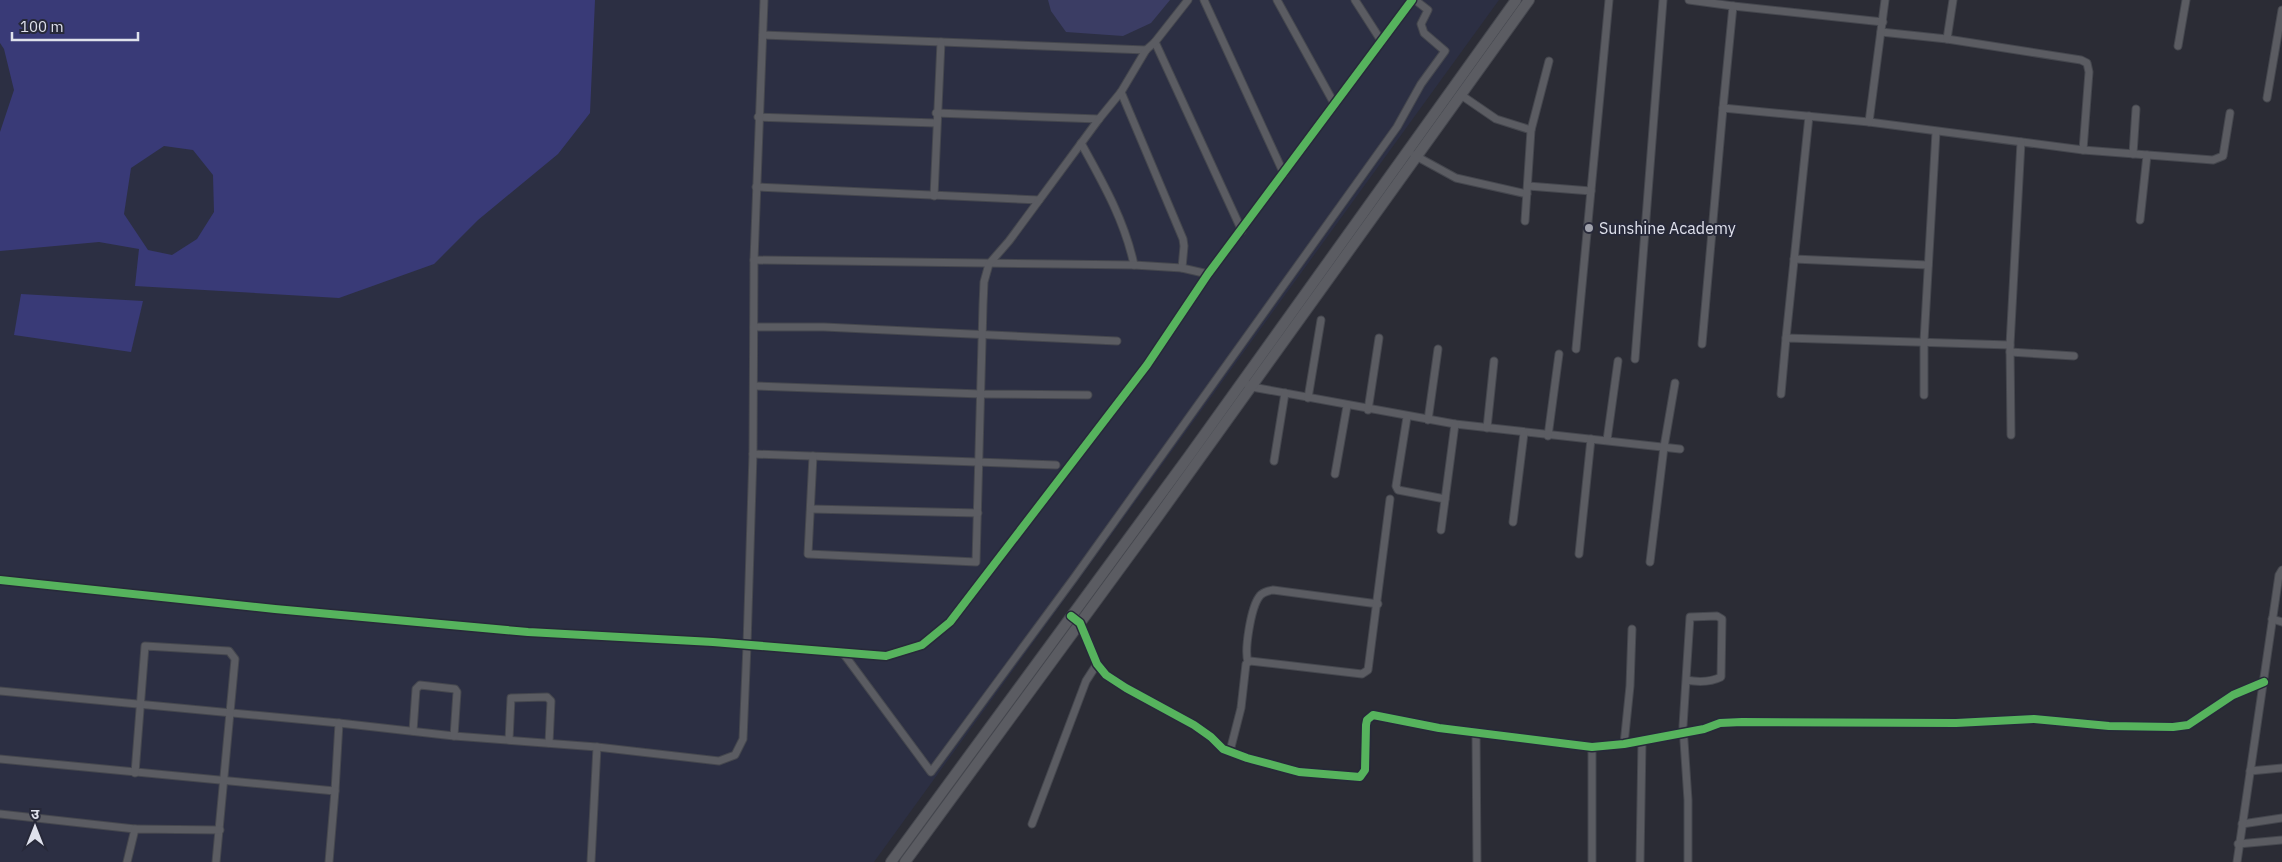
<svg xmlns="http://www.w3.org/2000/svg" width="2282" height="862" font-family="'IBM Plex Sans','Noto Sans Devanagari',sans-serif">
<rect width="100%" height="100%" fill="#2b2c35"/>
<path fill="#2c2f43" d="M0,0H1499L874,862H0Z"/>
<path fill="#3b3d64" d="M1048,0H1170L1151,23L1123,36L1066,32L1051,11Z"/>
<g fill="#393a77" fill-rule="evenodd">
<path d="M0,0H595L590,113L558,154L478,220L434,264L339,298L135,286L139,249L99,242L0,251V132L14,90L4,49L0,43ZM164,146L193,150L213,175L214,212L197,239L172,255L148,250L124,214L131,168Z"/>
<path d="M21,294L143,301L131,352L14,335Z"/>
</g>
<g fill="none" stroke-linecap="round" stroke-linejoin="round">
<defs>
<g id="street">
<path d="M1204,0L1284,174"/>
<path d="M1277,0L1335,105"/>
<path d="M1355,0L1382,42"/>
<path d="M1689,0L1733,6L1723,108"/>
<path d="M1733,6L1883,22"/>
<path d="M1881,32L1947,39L2081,60L2087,63L2089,72L2083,150"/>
<path d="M763,35L1146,50"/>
<path d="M1947,39L1953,0"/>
<path d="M1155,42L1242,231"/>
<path d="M2178,46L2186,0"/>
<path d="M1121,92L1183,239L1184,246L1182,268"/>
<path d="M1461,95L1496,119L1531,130"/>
<path d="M2267,98L2282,10"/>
<path d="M936,113L1099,119"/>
<path d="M758,117L936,123"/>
<path d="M1869,122L2083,150L2213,160L2223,156L2230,113"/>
<path d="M1081,143C1102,181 1125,221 1134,265"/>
<path d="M2133,154L2136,109"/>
<path d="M1414,155L1456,178L1527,194"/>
<path d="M1528,186L1591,191"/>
<path d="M756,187L1039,200"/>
<path d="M934,196L941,42"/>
<path d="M2140,220L2147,155"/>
<path d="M1525,221L1531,130L1549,61"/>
<path d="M1794,259L1928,265"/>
<path d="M754,260L1134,265L1182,268L1208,274"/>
<path d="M754,327H824L1117,341"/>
<path d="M1786,338L1809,116"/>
<path d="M1702,344L1723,108L1869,122L1885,0"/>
<path d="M1576,349L1609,0"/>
<path d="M2010,352L2074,356"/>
<path d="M1635,359L1663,0"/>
<path d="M1243,381L1252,387L1455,424L1680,449"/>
<path d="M754,386L981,394L1088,395"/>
<path d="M1781,394L1786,338L2010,345"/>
<path d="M1924,395V341L1936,132"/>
<path d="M1308,398L1321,320"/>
<path d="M1368,410L1379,338"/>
<path d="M1407,417L1396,486L1398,490L1445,499"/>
<path d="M1428,420L1438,349"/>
<path d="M1487,428L1494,361"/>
<path d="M2011,435L2010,345L2021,142"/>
<path d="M1548,436L1559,354"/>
<path d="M1607,440L1618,361"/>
<path d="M753,454L1056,465"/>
<path d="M813,456L808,554L976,562L983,305L984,282L989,264L1009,241L1099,119L1121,92L1146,50L1155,42L1188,0"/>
<path d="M1274,461L1285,393"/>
<path d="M1335,474L1347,406"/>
<path d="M811,509L978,513"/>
<path d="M1513,522L1524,433"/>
<path d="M1441,530L1455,424"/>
<path d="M1579,554L1591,439"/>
<path d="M1650,562L1664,447L1675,383"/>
<path d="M0,580L275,609L528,632L713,642L886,656L922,645L950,622L1147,365L1208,274L1412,0"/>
<path d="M2272,619L2282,622"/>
<path d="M1078,621L1088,640L1097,664L1106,675L1126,688L1194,725L1211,737L1223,749L1247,758L1299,772L1360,777L1365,770L1366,725L1367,720L1373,715L1439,728L1592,747L1624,744L1704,729L1720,723L1742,722L1956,723L2034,719L2109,726L2173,727L2188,725L2233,695L2264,682"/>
<path d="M843,653L931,772L1074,578L1397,127L1421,84L1445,51L1424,33L1421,24L1428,10L1415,0"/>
<path d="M1248,662C1244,650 1251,608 1259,597C1262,592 1268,591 1273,590L1378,604"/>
<path d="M1686,680C1697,682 1711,682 1721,677L1722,619L1717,616L1690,617L1683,726L1688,800V862"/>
<path d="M0,691L339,723L454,736L597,747L719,761L735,755L743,739L747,645L753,454L754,260L764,0"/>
<path d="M413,731L416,689L420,685L455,689L457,692L454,736"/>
<path d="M1476,732L1477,862"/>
<path d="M509,740L511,698L547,697L551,701L549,743"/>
<path d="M1624,744L1630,686L1632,629"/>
<path d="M1230,751L1241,708L1246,664L1250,661L1362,674L1368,670L1390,499"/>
<path d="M0,759L335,791L339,723"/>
<path d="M2250,771L2282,768"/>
<path d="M135,773L145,646L229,651L235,659L216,862"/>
<path d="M0,814L135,829"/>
<path d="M1032,824L1086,681L1097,664"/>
<path d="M2242,824L2282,818"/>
<path d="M2238,844L2282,840"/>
<path d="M127,862L135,829L220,830"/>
<path d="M329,862L335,791"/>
<path d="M591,862L597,747"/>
<path d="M1592,862V747"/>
<path d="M1640,862L1642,741"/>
<path d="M2237,862L2279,575L2282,570"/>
</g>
<g id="secondary">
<path d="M891,862L1189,456L1516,0"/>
<path d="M905,862L1154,522L1529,0"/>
</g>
</defs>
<use href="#street" stroke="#45474e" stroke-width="9"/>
<use href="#secondary" stroke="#45474e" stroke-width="12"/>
<use href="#street" stroke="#5b5c62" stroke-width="7"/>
<use href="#secondary" stroke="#5b5c62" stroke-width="10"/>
<defs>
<g id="cycleway">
<path d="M0,580L275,609L528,632L713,642L886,656L922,645L950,622L1147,365L1208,274L1412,0"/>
<path d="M1071,616L1080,623L1097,664L1106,675L1126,688L1194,725L1211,737L1223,749L1247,758L1299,772L1360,777L1365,770L1366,725L1367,720L1373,715L1439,728L1592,747L1624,744L1704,729L1720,723L1742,722L1956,723L2034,719L2109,726L2173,727L2188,725L2233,695L2264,682"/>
</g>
</defs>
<use href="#cycleway" stroke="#272939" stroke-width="11"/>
<use href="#cycleway" stroke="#56b35d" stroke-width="8"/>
</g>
<circle fill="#a0a2ac" stroke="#272939" stroke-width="2" cx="1589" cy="228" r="5"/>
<g text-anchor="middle" stroke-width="4" stroke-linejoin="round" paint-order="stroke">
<g font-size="16" fill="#dfe1ec" stroke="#272939" text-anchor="start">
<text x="1599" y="234">Sunshine Academy</text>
</g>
</g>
<g transform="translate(35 827)" stroke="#272939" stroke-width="4" paint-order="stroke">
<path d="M0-4L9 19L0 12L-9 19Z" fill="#dfe1ec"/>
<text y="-8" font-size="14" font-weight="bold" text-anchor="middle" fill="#dfe1ec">उ</text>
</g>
<path d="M12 32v8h126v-8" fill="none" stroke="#dfe1ec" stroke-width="2.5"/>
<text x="20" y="32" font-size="15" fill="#dfe1ec" stroke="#272939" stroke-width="4" paint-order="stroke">100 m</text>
</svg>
